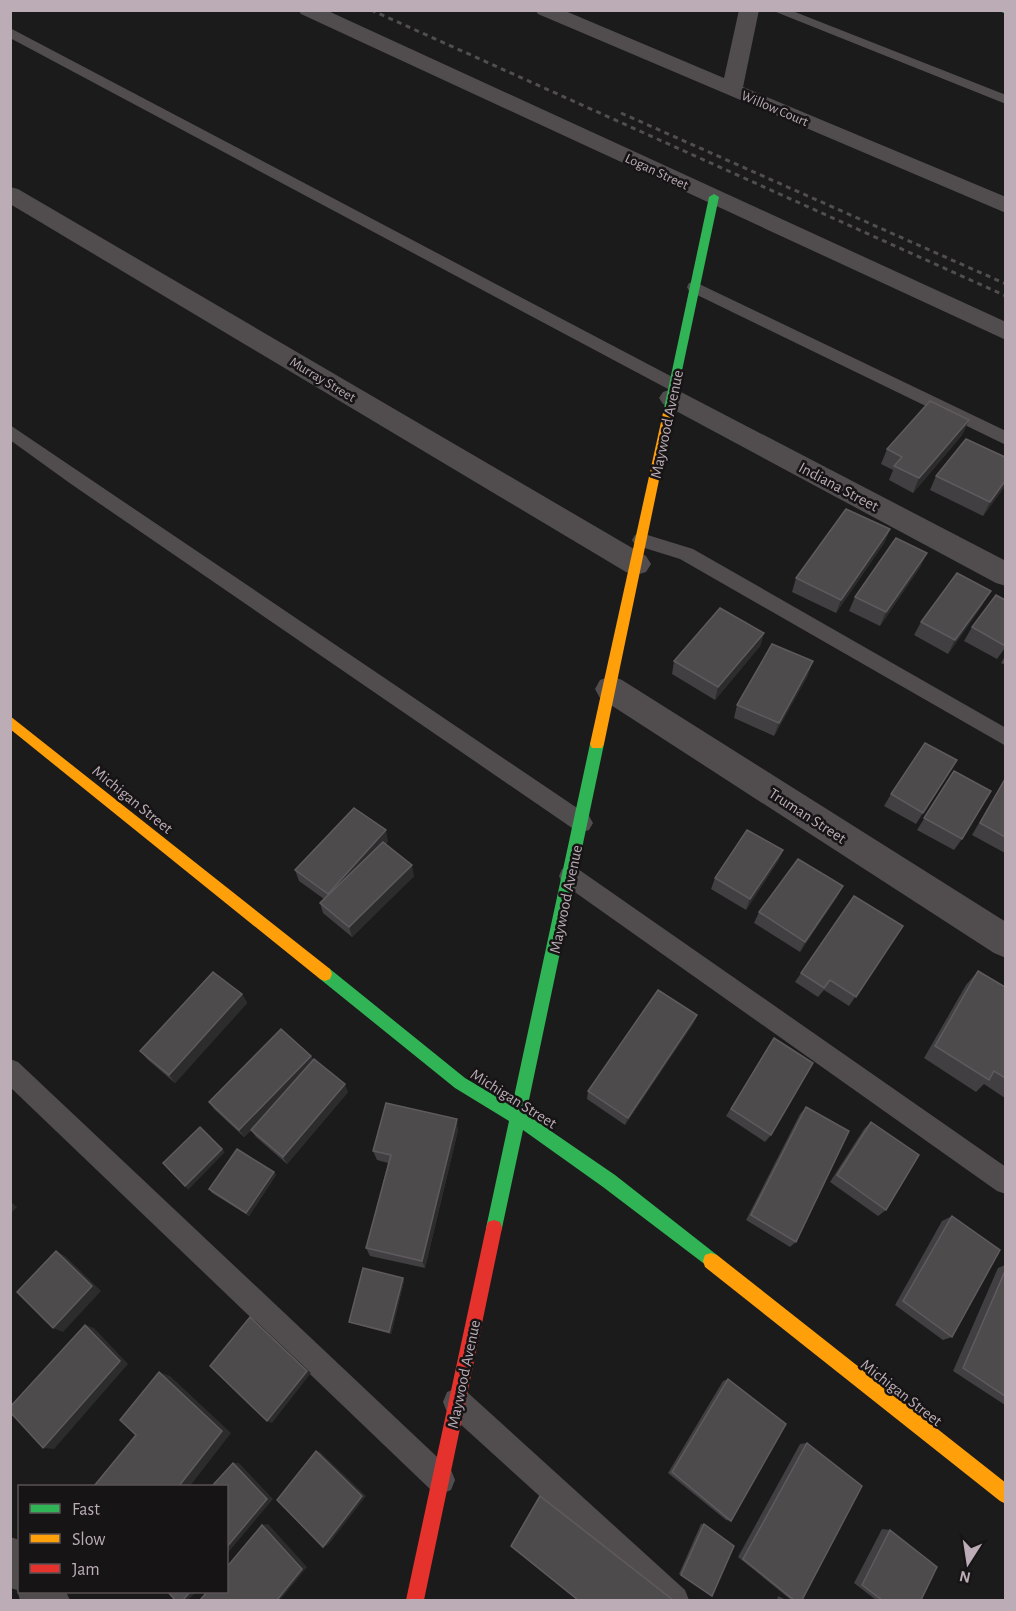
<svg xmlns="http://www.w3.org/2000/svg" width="1016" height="1611" font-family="'Alegreya Sans',sans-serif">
<rect width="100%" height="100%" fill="#1b1b1b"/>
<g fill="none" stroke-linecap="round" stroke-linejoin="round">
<g fill="#514d4f" fill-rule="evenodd">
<path d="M771,10H790L1006,95V104Z"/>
<path d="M10,28L680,381L682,385L680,389H668L10,38Z"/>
<path d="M695,282L1006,431V445L689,291L687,287L689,283Z"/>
<path d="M10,425L589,816L593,823L589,830L582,832L575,830L71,484L10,440Z"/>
<path d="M641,533L693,549L1006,728V746L680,559L635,545L632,540L635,535Z"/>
<path d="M570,866L578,869L1006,1167V1194L997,1191L562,883L559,876L562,869Z"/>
<path d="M10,1059L18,1062L451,1470L455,1480L451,1490L441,1494L431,1490L10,1087Z"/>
<path d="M457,1388L467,1392L685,1590L689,1600H654L447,1412L443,1402L447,1392Z"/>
</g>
<g fill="#514d4f" fill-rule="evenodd">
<path d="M298,10H326L1006,322V340L301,14Z"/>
<path d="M535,10H563L724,78L739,10H759L743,87L1006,197V213L538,14Z"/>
<path d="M10,187L18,189L646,556L651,564L646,572L636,575L626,572L10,204Z"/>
<path d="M672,389L681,392L1006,561V586L996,583L663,404L659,398L663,392Z"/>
<path d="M611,676L622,680L1006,922V958L994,953L600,698L595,689L600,680Z"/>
<path d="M10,1537L20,1540V1592H66L70,1600H20L17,1590L10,1588Z"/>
</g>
<g fill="#30b455" fill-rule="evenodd">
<path d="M997,10H1006V14Z"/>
<path d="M714,194L719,197L673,413L668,417L663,413L709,197Z"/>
<path d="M597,738L602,740L604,744L526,1114L615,1175L717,1255L719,1261L717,1267L711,1269L603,1187L523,1130L502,1228L500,1234L494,1236L488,1234L486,1228L509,1121L455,1088L320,979L318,974L320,969L325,967L330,969L465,1078L512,1106L590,744L592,740Z"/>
</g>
<g fill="#ff9f0a" fill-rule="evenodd">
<path d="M668,409L673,413L604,744L602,748H592L590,744L663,413Z"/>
<path d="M10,716L330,969L332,974L330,979L325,981L320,979L10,729Z"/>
<path d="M711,1253L717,1255L1006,1483V1504L1000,1501L705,1267L703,1261L705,1255Z"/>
</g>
<path fill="#e5322d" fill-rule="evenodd" d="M494,1220L500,1222L502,1228L424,1600H406L486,1228L488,1222Z"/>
<g stroke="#524e50" stroke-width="3" stroke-dasharray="5 4.5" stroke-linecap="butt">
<path d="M371,10L1006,296"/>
<path d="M621,113L1006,284"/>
</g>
</g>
<g fill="#413f41">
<path d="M969,420L962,435L913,493L889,480L893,470L881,464L887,449Z"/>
<path d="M936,476L1005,486L983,516L930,490Z"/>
<path d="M890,529L884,543L836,613L792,592L796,578Z"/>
<path d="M927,553L920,567L880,626L849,611L855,597Z"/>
<path d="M1005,600V648L997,659L964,641L972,627Z"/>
<path d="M983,604L948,654L914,635L921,622Z"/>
<path d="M764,633L760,646L715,700L672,674L674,661Z"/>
<path d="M1005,656V665L1001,663Z"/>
<path d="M808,675L774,736L734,718L737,705Z"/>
<path d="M957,760L916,824L884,806L891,794Z"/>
<path d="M954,771L962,839L954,850L917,830Z"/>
<path d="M1005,778V853L972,835Z"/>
<path d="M388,841L386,844L414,876L352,937L323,913L320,903L324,899L299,881L295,870Z"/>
<path d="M783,850L778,861L746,910L711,889L715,878Z"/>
<path d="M843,886L837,897L800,952L754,923L759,912Z"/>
<path d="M903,926L849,1006L824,990L818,997L795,982L801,973Z"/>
<path d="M978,971L1005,987V1098L984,1084L976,1092L924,1058L966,985Z"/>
<path d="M242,994L247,1003L175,1083L147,1059L140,1051Z"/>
<path d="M697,1015L693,1024L625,1125L587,1099L588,1091Z"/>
<path d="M774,1038L771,1135L765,1142L726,1116Z"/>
<path d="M311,1056L313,1060L348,1092L287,1164L256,1137L251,1130L244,1137L214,1109L209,1102Z"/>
<path d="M806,1107L796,1242L790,1247L746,1220L800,1114Z"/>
<path d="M871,1122L886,1210L878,1216L830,1182L864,1129Z"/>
<path d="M458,1130L425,1268L370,1256L366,1248L388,1163L377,1160L373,1151Z"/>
<path d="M274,1172L276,1175L249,1216L212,1193L209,1189Z"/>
<path d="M952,1216V1337L943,1340L895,1305L942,1221Z"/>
<path d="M1005,1265V1405L953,1371L998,1268Z"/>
<path d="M403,1278L404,1281L391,1334L351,1323L349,1322Z"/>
<path d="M728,1379L731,1521L726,1520L668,1473L723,1381Z"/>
<path d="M807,1443L802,1600H791L738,1557L800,1444Z"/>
<path d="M539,1496H540L511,1546V1545Z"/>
<path d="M701,1524H704L710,1595L679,1574Z"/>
<path d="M882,1529L890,1530L921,1600H876L854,1583Z"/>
<path d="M778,1596L786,1600H777Z"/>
</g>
<g fill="#2c2c2c">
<path d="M969,420L962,435L913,493L919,478Z"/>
<path d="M1005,481V486L983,516L990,502Z"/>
<path d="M890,529L884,543L836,613L841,600Z"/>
<path d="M927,553L920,567L880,626L886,612Z"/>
<path d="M991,591L983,604L948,654L955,640Z"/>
<path d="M764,633L760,646L715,700L718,687Z"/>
<path d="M813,661L808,675L774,736L779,723Z"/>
<path d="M386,830L388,841L331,904L328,894Z"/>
<path d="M783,850L778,861L746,910L750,899Z"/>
<path d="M412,865L414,876L352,937L349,927Z"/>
<path d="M843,886L837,897L800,952L805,942Z"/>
<path d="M242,994L247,1003L175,1083L169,1075Z"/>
<path d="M697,1015L693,1024L625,1125L628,1118Z"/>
<path d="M311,1056L315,1064L244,1137L239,1130Z"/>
<path d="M345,1084L348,1092L287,1164L283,1157Z"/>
<path d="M457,1119L458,1130L425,1268L422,1261Z"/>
<path d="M222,1149L225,1152L188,1190L185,1186Z"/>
<path d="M274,1172L276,1175L249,1216L246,1213Z"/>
<path d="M10,1201L17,1207L10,1214Z"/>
<path d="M56,1251L65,1256L101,1291L63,1332L53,1328Z"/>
<path d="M403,1278L404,1281L391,1334L389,1332Z"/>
<path d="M250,1317L256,1321L311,1373L272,1423L267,1421Z"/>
<path d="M85,1325L94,1328L128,1364L54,1449L43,1448Z"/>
<path d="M159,1372L170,1376L231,1433L190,1486H179Z"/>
<path d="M316,1451L320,1452L366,1496L328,1545L323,1547Z"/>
<path d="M233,1463H239L273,1499L226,1555Z"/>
<path d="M268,1524L307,1567L280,1600H277L262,1525Z"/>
<path d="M190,1592H196L188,1600H183Z"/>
</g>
<g fill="#4e4b4d" stroke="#5f5a5e" stroke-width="1.5">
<path d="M930,401L969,420L919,478L894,466L902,457L887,449Z"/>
<path d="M966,439L1005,457V481L990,502L936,476Z"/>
<path d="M846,509L890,529L841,600L796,578Z"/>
<path d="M896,538L927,553L886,612L855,597Z"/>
<path d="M957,573L991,591L955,640L921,622Z"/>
<path d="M996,595L1005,600V646L972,627Z"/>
<path d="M720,608L764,633L718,687L674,661Z"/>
<path d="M772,644L813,661L779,723L737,705Z"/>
<path d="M925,743L957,760L923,813L891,794Z"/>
<path d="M954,771L991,791L962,839L924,818Z"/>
<path d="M1005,779V837L980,823Z"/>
<path d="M354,808L386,830L328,894L295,870Z"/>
<path d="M747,830L783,850L750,899L715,878Z"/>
<path d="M383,842L412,865L349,927L320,903Z"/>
<path d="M798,859L843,886L805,942L759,912Z"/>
<path d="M854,896L903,926L856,997L830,980L824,988L801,973Z"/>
<path d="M978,971L1005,987V1078L994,1071L989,1080L935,1046Z"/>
<path d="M213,972L242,994L169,1075L140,1051Z"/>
<path d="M658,990L697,1015L628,1118L588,1091Z"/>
<path d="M281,1029L311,1056L239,1130L209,1102Z"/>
<path d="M774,1038L813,1063L771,1135L731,1109Z"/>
<path d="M314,1059L345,1084L283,1157L251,1130Z"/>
<path d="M386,1103L457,1119L422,1261L366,1248L391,1155L373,1151Z"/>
<path d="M806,1107L849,1131L796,1242L751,1215Z"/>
<path d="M871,1122L919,1155L886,1210L837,1175Z"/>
<path d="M200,1127L222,1149L185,1186L163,1163Z"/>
<path d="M237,1149L274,1172L246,1213L209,1189Z"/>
<path d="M952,1216L1000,1250L952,1337L903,1301Z"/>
<path d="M56,1251L92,1286L53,1328L17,1292Z"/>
<path d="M363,1268L403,1278L389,1332L349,1322Z"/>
<path d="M1005,1271V1396L963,1368Z"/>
<path d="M250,1317L307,1371L267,1421L210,1366Z"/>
<path d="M85,1325L120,1361L43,1448L10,1412V1407Z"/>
<path d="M159,1372L222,1431L179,1486H94L136,1435L120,1420Z"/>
<path d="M728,1379L786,1424L731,1521L672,1472Z"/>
<path d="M807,1443L862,1486L802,1600H794L743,1559Z"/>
<path d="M316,1451L362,1496L323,1547L277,1500Z"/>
<path d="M233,1463L267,1499L226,1548V1486H212Z"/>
<path d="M540,1496L673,1600H578L511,1546Z"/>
<path d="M704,1524L734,1546L712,1596L681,1575Z"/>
<path d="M262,1525L302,1569L277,1600H200L207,1592H226V1568Z"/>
<path d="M890,1530L937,1567L921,1600H882L862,1585Z"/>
<path d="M168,1592H190L183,1600H175Z"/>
</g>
<g text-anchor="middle" stroke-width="5" stroke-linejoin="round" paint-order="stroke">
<g font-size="14" fill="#bbacb6" stroke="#171415">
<text transform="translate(775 108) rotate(23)" y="5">Willow Court</text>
<text transform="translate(657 171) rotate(25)" y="5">Logan Street</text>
<text transform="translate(323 379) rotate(31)" y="5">Murray Street</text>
</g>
<g font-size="16" fill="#bbacb6" stroke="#171415">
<text transform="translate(666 424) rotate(-78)" y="6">Maywood Avenue</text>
<text transform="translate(839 486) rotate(28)" y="6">Indiana Street</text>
<text transform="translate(133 799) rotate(39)" y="6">Michigan Street</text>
<text transform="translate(808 815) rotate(33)" y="6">Truman Street</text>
<text transform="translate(565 899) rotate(-78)" y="6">Maywood Avenue</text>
<text transform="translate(514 1098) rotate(32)" y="6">Michigan Street</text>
<text transform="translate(463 1374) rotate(-78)" y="6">Maywood Avenue</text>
<text transform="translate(902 1392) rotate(38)" y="6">Michigan Street</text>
</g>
</g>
<rect width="1016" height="1611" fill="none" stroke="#bbacb6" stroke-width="24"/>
<rect x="18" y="1485" width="210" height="108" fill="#171415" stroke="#595155" stroke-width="1.5"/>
<rect x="30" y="1504" width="30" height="9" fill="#30b455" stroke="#595155" stroke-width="1.5"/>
<text x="72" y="1515" font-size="18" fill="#bbacb6">Fast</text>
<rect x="30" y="1534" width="30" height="9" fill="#ff9f0a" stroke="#595155" stroke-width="1.5"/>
<text x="72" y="1545" font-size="18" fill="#bbacb6">Slow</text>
<rect x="30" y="1564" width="30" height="9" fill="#e5322d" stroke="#595155" stroke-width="1.5"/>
<text x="72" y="1575" font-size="18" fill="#bbacb6">Jam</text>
<g transform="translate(968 1563) rotate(192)" stroke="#171415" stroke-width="4.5" paint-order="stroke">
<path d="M0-4.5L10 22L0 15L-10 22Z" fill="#bbacb6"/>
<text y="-9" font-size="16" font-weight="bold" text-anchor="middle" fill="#bbacb6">N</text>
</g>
</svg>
